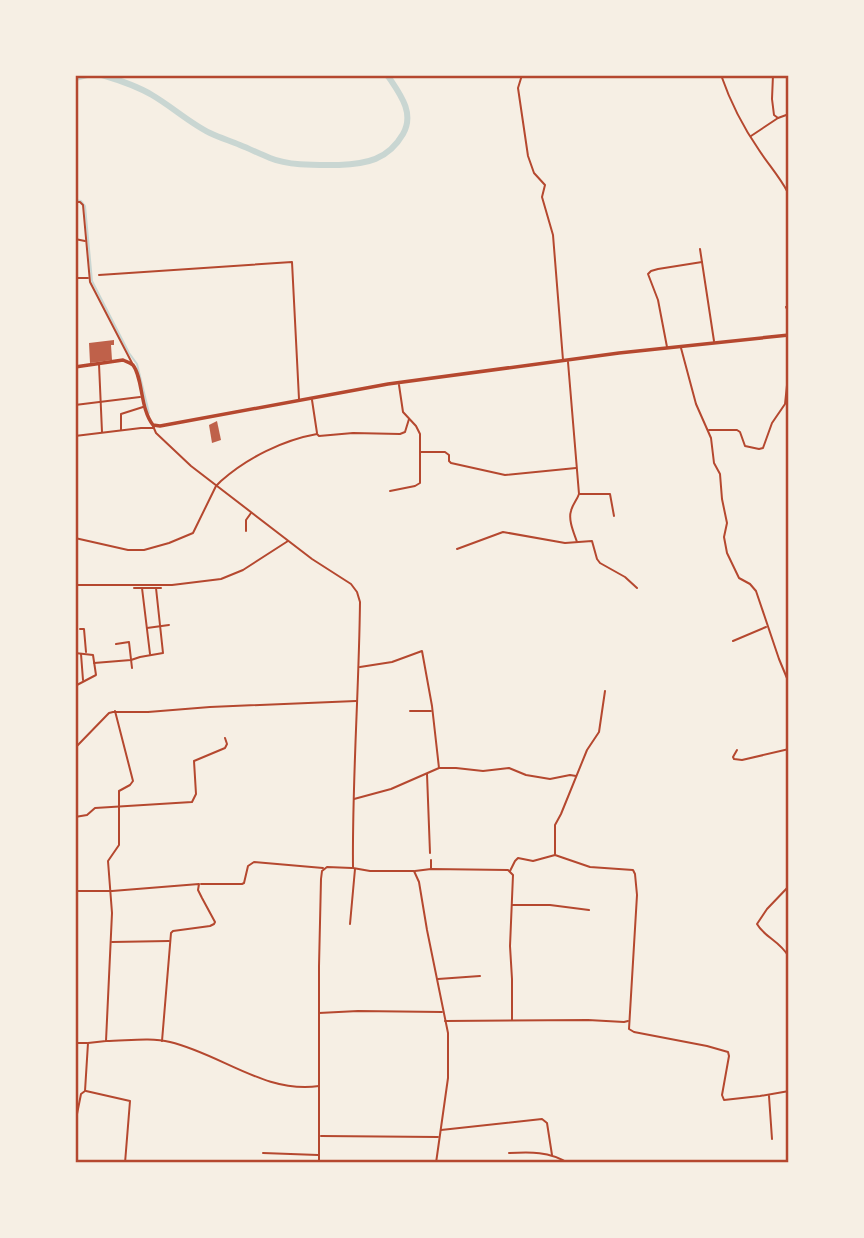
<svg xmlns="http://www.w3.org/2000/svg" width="864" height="1238" font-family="'Public Sans',sans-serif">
<rect width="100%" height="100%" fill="#f6efe4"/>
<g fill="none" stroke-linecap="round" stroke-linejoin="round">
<path stroke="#c9d6d2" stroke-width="2" d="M75,200L81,201L85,206L92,281L129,353L137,364L149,413"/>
<g stroke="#c9d6d2" stroke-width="6">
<path d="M102,75C119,80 137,86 152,95C171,106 191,124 210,133C220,138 231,141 240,145C250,149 260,154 270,158C289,166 318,165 339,165C366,164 388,160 403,134C415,113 400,94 388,76L385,75"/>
<path d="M75,78L87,75"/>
</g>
</g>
<g fill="#bf614a">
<path d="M114,340V345H111L112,360L90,363L89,343Z"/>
<path d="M217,421L221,440L212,443L209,425Z"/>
</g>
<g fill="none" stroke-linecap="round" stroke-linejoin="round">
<g stroke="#b5482f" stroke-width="2">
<path d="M522,75L518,88L528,156L534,173L545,185L542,197L553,235L563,360"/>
<path d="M721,75C730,101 743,127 759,150C768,164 779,176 787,191H789"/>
<path d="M773,75L772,99L774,115L778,118L789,114"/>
<path d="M751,136L778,118"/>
<path d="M75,202H80L83,205L90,282L132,363"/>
<path d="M75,239L85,241"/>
<path d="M700,249L714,341"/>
<path d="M99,275L292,262L299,399"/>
<path d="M75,278H88"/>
<path d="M786,307L789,313"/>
<path d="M667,347L658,300L648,274L651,271L658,269L702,262"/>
<path d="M681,348L696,404L711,438L714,463L720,474L722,499L727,523L724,537L727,553L739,578L750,584L756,591L779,659L789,683"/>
<path d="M568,362L579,494C577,500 572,505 571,511C568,520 574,533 577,542"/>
<path d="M99,364L102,432"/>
<path d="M312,400L317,433"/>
<path d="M75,405L140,397"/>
<path d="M153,426L156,433L191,466L312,559L351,584L357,592L360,602C359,691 352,780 353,868L370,871H414L419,882L427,930L448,1033V1078L436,1163"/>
<path d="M121,430V414L143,407"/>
<path d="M709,430H737L740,432L745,446L759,449L763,448L772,423L785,404L789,366"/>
<path d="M75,436L141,428H154"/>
<path d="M421,452H445L449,455V461L451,463L505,475L576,468"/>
<path d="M390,491L415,486L420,483V434L416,426L403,412L399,385"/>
<path d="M580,494H610L614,516"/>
<path d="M246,531V520L251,513"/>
<path d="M75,538L128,550H144L169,543L193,533L216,486L221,481C247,458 283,440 317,434L319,436L353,433L400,434L405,432L409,419"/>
<path d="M457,549L503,532L565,543L592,541L597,559L600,563L625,577L637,588"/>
<path d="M75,585H172L221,579L243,570L288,541"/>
<path d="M134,588H161"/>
<path d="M142,588L150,654"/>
<path d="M147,628L169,625"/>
<path d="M80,629H84L86,652"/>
<path d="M733,641L766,627"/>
<path d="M116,644L129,642L132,668"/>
<path d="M75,653L93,655L96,675L75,686"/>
<path d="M81,654L83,680"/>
<path d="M94,663L131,660L140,657L163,653L156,588"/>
<path d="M360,667L392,662L422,651L432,706L439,768"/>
<path d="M410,711H431"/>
<path d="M75,748L109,713L113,712H148L210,707L356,701"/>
<path d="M737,750L733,757L734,759L742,760L789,749"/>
<path d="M427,774L430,853"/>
<path d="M354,799L391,789L439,768H456L483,771L509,768L526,775L550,779L570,775L576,776"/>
<path d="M75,817L87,815L95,808L192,802L196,794L194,761L225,748L227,744L225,738"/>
<path d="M555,854V825L561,814L587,750L599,732L605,691"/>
<path d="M431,860V868"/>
<path d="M415,871L431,869L508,870L513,875L510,946L512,979V1020"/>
<path d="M510,871L515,861L518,858L533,861L555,855L590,867L633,870L635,874L637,895L629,1029L634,1032L707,1046L728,1052L729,1056L722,1095L724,1100L760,1096L789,1091"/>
<path d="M201,884H242L244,883L248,866L254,862L323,868"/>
<path d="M789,886L767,909L757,924C765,938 779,940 789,957"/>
<path d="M75,891H112L199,884L198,890L202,898L215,922L214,924L210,926L173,931L171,933L162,1041"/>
<path d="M512,905H550L589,910"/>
<path d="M350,924L355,869"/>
<path d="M112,942L169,941"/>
<path d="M438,979L480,976"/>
<path d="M319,1013L358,1011L442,1012"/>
<path d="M445,1021L588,1020L624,1022L628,1021"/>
<path d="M106,1041C126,1041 150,1037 170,1042C221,1054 265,1094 319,1086"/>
<path d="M75,1043H87"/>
<path d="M86,1091L130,1101L125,1163"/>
<path d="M769,1096L772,1139"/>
<path d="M75,1124L81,1094L85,1091L88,1043L106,1041L112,913L108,861L119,845V791L130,785L133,781L115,711"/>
<path d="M441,1130L542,1119L547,1123L552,1155"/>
<path d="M321,1136L438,1137"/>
<path d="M263,1153L318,1155"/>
<path d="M509,1153C530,1152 549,1151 568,1163"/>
<path d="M319,1163V966L321,879L322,871L327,867L352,868"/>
<path d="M760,1163H762"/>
</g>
<path stroke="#b5482f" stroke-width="3.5" d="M75,367L123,360C127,362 129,362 133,365C143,378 140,409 153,425L160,426L388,384L619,353L789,335"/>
</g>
<rect width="864" height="1238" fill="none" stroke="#f6efe4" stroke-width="154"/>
<rect x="77" y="77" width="710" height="1084" fill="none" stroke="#b5482f" stroke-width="2.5"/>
</svg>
